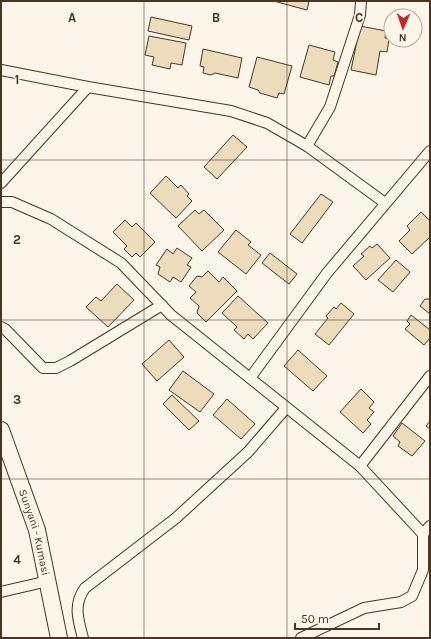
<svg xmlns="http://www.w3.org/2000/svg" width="431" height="639" font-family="Karla,sans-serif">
<rect width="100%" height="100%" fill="#fbf6e9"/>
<g fill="#ecdcbc" stroke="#4a3520">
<path d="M277,1H309L307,10L277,2Z"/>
<path d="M151,17L192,26L189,40L148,31Z"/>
<path d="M360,26L386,31L385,38L389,39L387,52L380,51L376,75L351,70Z"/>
<path d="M149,36L186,43L182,65L171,63L170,69L152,65L154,57L145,55Z"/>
<path d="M309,45L335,52L333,60L338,62L334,76H331L329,85L300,77Z"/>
<path d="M203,49L242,58L238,78L215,73L211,75L203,73L204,67L200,66Z"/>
<path d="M257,57L292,66L284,94L279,93L277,98L260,93L258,90L249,87Z"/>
<path d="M233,135L247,147L217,179L204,167Z"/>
<path d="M166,176L178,188L181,185L189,194L187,196L192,201L176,218L150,193Z"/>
<path d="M321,194L333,202L302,243L290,234Z"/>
<path d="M195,210L199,214L204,210L224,230L202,251L178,226Z"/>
<path d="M421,212L430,221V237L412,254L399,241L410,230L407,226Z"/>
<path d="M125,220L132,227L136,223L155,242L140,257L136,253L132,257L124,249L127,246L113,232Z"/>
<path d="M236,230L251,242L248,245L261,255L246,274L218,252Z"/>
<path d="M377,244L390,258L366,280L353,266L364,256L361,254L370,246L372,248Z"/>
<path d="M177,248L192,258L187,265L191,267L181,282L173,277L170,282L158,274L160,267L156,265L167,249L173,254Z"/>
<path d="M270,253L297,274L289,284L262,263Z"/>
<path d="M396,260L410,272L393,292L378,280Z"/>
<path d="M208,271L219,282L223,277L237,291L206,322L197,313L199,306L190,298L196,292L189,286L197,276L202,277Z"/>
<path d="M117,284L134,300L108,327L86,307L96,297L101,301Z"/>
<path d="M238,296L268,323L253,339L248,334L244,339L234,330L237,327L222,313Z"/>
<path d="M425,299H430V314L420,306Z"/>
<path d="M341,303L354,314L329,345L315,334L328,318L326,316L334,307L336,309Z"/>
<path d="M411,315L430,330V338L424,345L405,329L410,324L407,321Z"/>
<path d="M169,340L184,357L157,381L142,364Z"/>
<path d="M298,350L327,376L313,391L284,366Z"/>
<path d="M183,371L214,394L200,412L169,390Z"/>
<path d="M361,389L374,402L369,408L374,412L367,420L371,424L363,433L340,412Z"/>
<path d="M172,395L199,421L189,430L163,404Z"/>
<path d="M227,399L255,424L241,439L213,415Z"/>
<path d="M430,421V429L426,426Z"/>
<path d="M402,423L425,441L412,456L398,446L400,442L393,436Z"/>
</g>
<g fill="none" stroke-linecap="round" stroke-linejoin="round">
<defs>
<g id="street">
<path d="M1,70L88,87L231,111L267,123L307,146L385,203"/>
<path d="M307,146L330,107L360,15L361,1"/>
<path d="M1,183L88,87"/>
<path d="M1,202H12L51,219L121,263L171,315L360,466L423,534"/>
<path d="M1,327L5,329L43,368H56L70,361L162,305"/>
<path d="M250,378L327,273L430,151"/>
<path d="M360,466L430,376"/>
<path d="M1,592L48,581"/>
<path d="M83,638C78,620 73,604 85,588L176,518L248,452L286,408"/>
<path d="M301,638L364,608L401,602L412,596L423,570V534L430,526"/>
</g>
<g id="primary">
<path id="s1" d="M1,430L37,530L59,638"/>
</g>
</defs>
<use href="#street" stroke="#4a3520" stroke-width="12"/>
<use href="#primary" stroke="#4a3520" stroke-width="18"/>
<use href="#street" stroke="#fbf6e9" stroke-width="10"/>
<use href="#primary" stroke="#fbf6e9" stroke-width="16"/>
</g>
<path fill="none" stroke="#4a3520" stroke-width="1" stroke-opacity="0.55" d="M144,1V638M287,1V638M1,160H430M1,320H430M1,479H430"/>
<g text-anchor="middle" stroke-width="3" stroke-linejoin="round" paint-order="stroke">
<g font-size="11" fill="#4a3520" stroke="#fbf6e9">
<text dy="4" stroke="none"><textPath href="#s1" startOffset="108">Sunyani - Kumasi</textPath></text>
</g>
</g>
<g font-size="13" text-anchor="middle" font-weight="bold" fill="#4a3520" stroke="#fbf6e9" stroke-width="3" stroke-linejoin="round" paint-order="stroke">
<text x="72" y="22">A</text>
<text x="216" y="22">B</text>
<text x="359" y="22">C</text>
<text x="17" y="84">1</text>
<text x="17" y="244">2</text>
<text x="17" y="404">3</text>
<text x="17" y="564">4</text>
</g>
<rect width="431" height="639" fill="none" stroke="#4a3520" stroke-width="4"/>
<g transform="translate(403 28) rotate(182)"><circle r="19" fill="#fbf6e9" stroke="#b4a999"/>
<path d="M0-3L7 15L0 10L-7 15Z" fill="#c62828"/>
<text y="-6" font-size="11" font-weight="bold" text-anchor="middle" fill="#4a3520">N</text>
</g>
<path d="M295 623v6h84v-6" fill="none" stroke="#4a3520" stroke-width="2"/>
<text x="301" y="623" font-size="12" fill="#4a3520" stroke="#fbf6e9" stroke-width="3" paint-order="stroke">50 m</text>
</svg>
